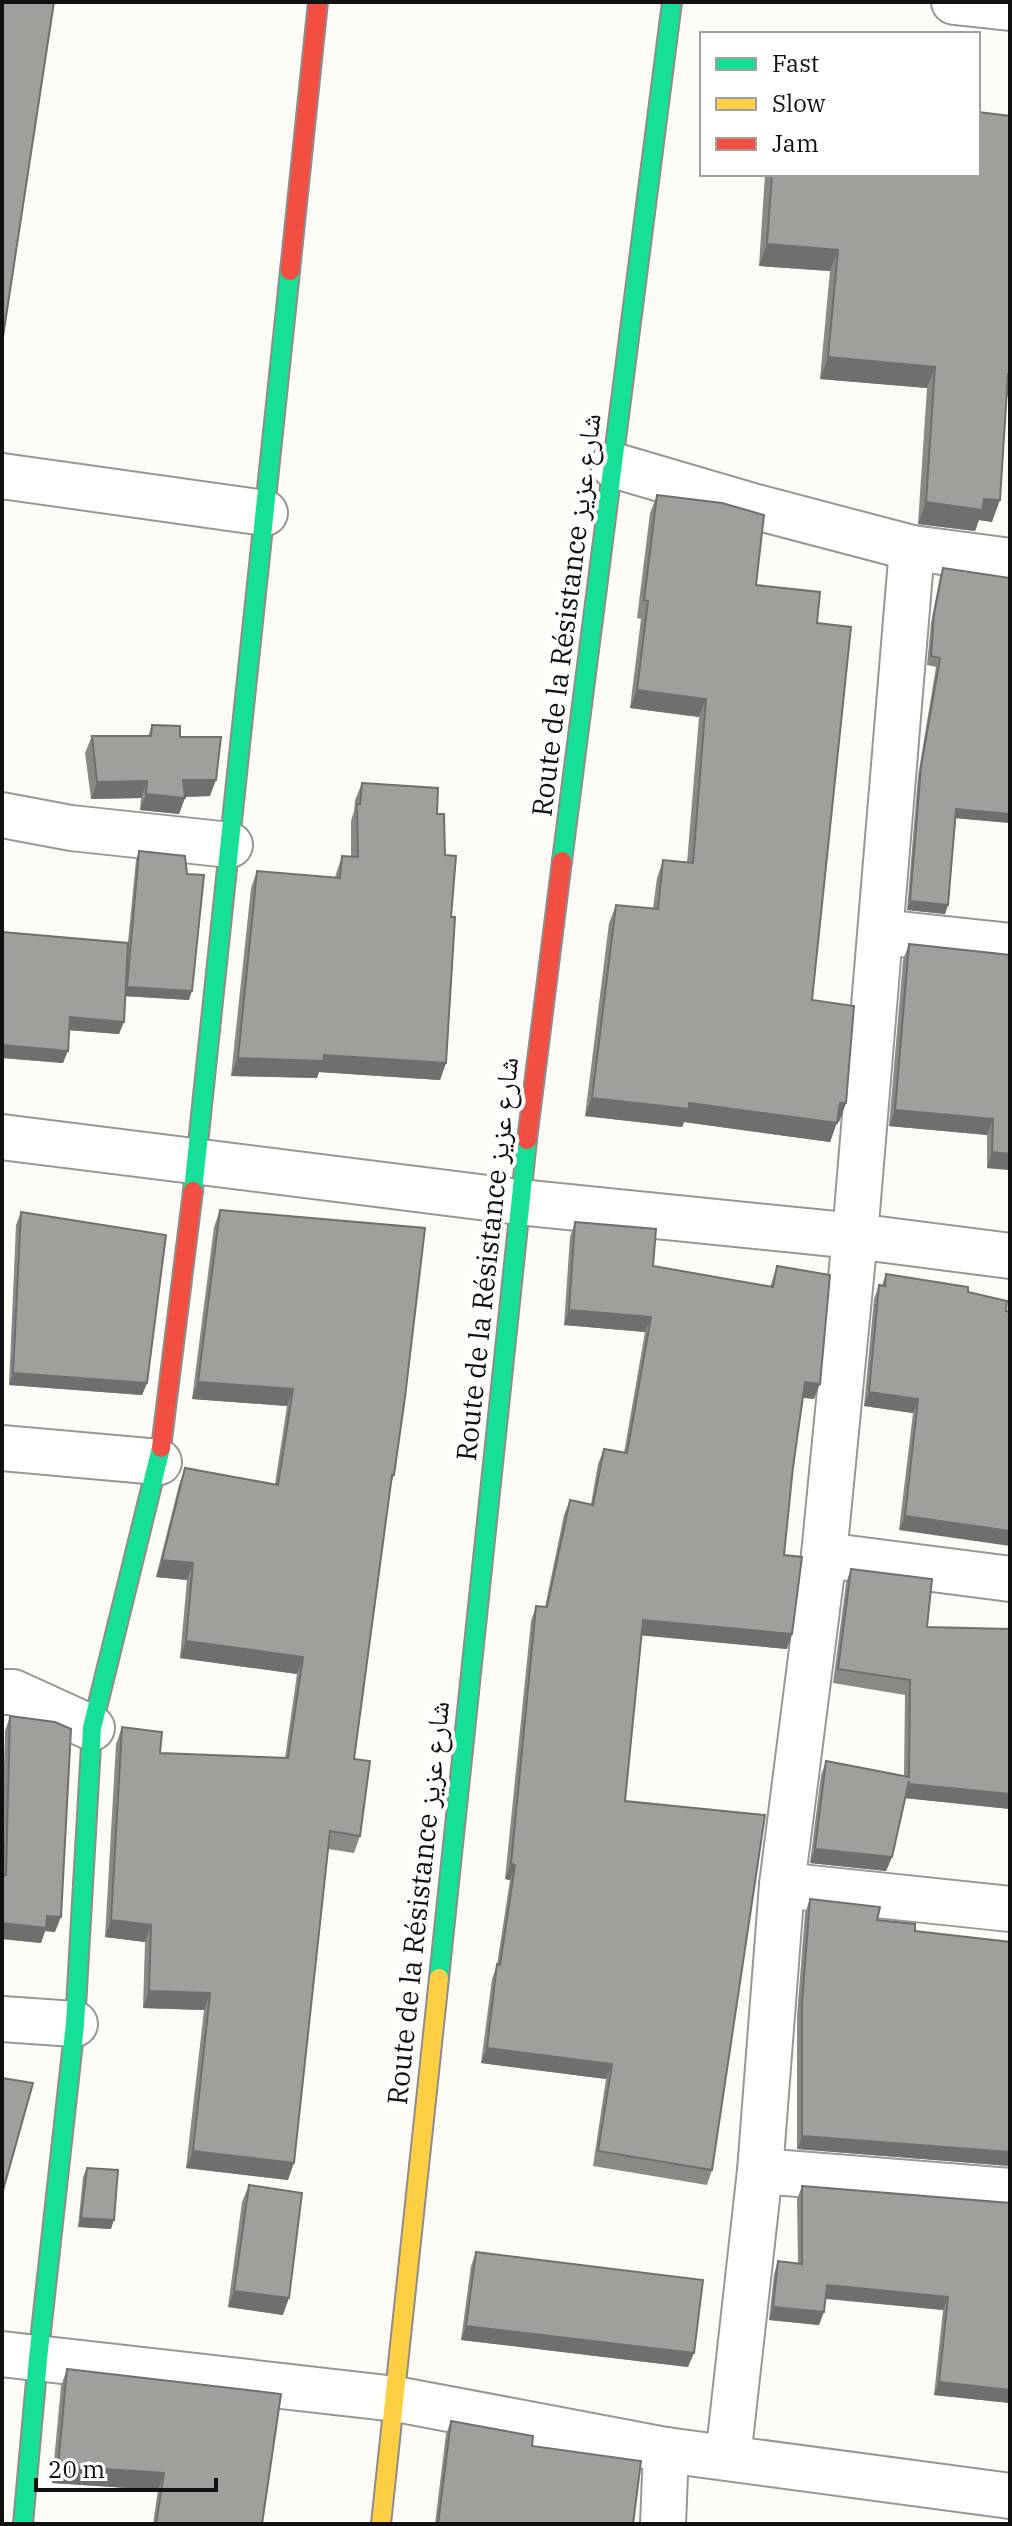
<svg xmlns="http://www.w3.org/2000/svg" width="1012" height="2526" font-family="'IBM Plex Serif','Noto Naskh Arabic',serif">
<rect width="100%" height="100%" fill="#fdfcf7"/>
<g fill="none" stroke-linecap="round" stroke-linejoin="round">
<defs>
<g id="street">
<path d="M954,2L1010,8"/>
<path d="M613,465L756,507L912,548L1010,561"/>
<path d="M2,476L265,513"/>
<path d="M2,815L71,828L230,845"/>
<path d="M881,932L1010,946"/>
<path d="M2,1137L519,1202L855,1236L1010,1256"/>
<path d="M2,1448L159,1462"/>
<path d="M824,1555L1010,1579"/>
<path d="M2,1692H13L92,1728"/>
<path d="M782,1885L1010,1909"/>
<path d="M2,2019L75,2024"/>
<path d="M760,2171L1010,2191"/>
<path d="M2,2354L396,2399L666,2450L1010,2496"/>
<path d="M728,2458L760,2171L782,1885L824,1555L855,1236L912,548"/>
<path d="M663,2524L666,2450"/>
</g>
<g id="fast">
<path d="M562,861L672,2"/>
<path d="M193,1191L290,271"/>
<path d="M439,1978L527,1140"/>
<path d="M23,2524L38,2359L75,2024L92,1728L161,1448"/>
</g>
<path id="slow" d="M381,2524L439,1978"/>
<g id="jam">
<path d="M290,271L318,2"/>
<path d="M527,1140L562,861"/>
<path d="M161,1448L193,1191"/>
</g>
</defs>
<use href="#street" stroke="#979795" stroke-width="48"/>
<use href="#fast" stroke="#8e8d8b" stroke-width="22"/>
<use href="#slow" stroke="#8e8d8b" stroke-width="22"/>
<use href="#jam" stroke="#8e8d8b" stroke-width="22"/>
<use href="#street" stroke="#fffffe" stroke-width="44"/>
<use href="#fast" stroke="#16e098" stroke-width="18"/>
<use href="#slow" stroke="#ffcf43" stroke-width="18"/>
<use href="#jam" stroke="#f24e42" stroke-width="18"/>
</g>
<g fill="#8a8986">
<path d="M1010,116V396H1006L992,522L979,520L975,531L918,524L927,388L820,379L830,271L759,266L765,174H978Z"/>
<path d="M657,495L756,585L817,623L812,1000L846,1103L839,1122L837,1121L830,1142L684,1122L682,1127L585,1116L609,923L616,905L653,908L657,878L663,860L687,863L699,717L630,708L641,619L637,618L650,513Z"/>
<path d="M943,568L1010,823L956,818L948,905L945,914L907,910L918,776L936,667L927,665L931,623L940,577Z"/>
<path d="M152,725L180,737L210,796L185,797L179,814L140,810L141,798L91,799L85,753L92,736H148Z"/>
<path d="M362,783L437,814L445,855L451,917L446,1063L440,1080L319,1072L317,1078L231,1076L251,888L257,871L335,877L342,856H351V821L354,811L355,800Z"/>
<path d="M139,851L189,1000L125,996L119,1034L69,1030L63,1063L2,1058V932L127,952L136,860Z"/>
<path d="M909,944L1010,955V1170L987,1168V1135L889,1126L903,960Z"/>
<path d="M220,1210L394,1475L390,1487L354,1759L360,1836L354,1853L328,1849L288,2180L186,2168L204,2010L143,2008L145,1942L105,1937L116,1744L122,1727L160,1753L285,1758L297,1674L180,1658L187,1580L156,1577L179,1485L185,1468L275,1484L287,1406L192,1399L214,1227Z"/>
<path d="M21,1212L147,1383L142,1395L9,1385L16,1225Z"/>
<path d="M575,1222L653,1266L770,1287L777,1266L814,1399L803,1398L793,1467L784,1555L787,1649L641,1635L625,1801L712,2170L707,2185L593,2166L606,2079L481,2063L492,1979L497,1965L510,1880L505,1879L531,1621L536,1606L545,1607L564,1515L570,1500L591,1504L598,1464L604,1449L624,1453L645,1332L564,1325L570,1237Z"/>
<path d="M886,1274L1007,1301L899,1530L913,1413L864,1406L874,1299L879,1285H882Z"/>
<path d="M851,1569L927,1627L1010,1629V1809L905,1798L892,1857L886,1871L810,1863L821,1775L826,1761L904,1776L905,1695L833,1683L846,1583Z"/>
<path d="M10,1716L55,1932L45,1931L41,1943L2,1939V1843L5,1731Z"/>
<path d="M810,1899L915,1931L1010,1942V2166L797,2149V2016L805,1913Z"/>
<path d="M87,2168L111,2229L78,2227L83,2177Z"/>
<path d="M249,2185L283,2315L228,2307L242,2202Z"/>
<path d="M802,2186L1010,2203V2403L934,2395L943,2310L825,2299L819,2325L769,2320L774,2274L778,2261L798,2263L797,2199Z"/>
<path d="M476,2252L688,2367L461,2340L471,2266Z"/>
<path d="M67,2369L262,2524H153L158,2490L52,2483L61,2386Z"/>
<path d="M451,2421L532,2446L633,2524H435L446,2434Z"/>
</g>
<g fill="#716f6d">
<path d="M767,244L838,250L830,271L759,266Z"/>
<path d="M828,357L935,367L927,388L820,379Z"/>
<path d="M1008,374H1010V396L1000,395Z"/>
<path d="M984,499L1000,500L992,522L979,520L975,531L918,524L926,502Z"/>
<path d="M637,690L706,699L699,717L630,708Z"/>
<path d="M183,780H216L210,796L179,797L185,798L179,814L140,810L146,794Z"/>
<path d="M147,781L141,798L91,799L97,782Z"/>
<path d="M956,809L1010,814V823L953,818Z"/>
<path d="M910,901L948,905L945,914L907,910Z"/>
<path d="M127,987L192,991L189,1000L123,996Z"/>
<path d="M70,1017L124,1022L119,1034L66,1030Z"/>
<path d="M2,1045L68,1051L63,1063L2,1058Z"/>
<path d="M324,1055L446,1063L440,1080L319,1072L317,1078L231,1076L238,1058Z"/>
<path d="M592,1098L689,1103L837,1123L830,1142L684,1122L682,1127L585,1116Z"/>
<path d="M840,1103H846L839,1122L833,1121Z"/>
<path d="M895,1110L993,1119L987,1135L889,1126Z"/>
<path d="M992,1152L1010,1154V1170L987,1168Z"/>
<path d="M569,1310L651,1317L645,1332L564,1325Z"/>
<path d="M13,1373L147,1383L142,1395L9,1385Z"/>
<path d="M198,1382L293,1389L287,1406L192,1399Z"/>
<path d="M805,1382L820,1384L814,1399L800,1397Z"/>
<path d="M869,1392L918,1399L913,1413L864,1406Z"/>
<path d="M905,1516L1010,1531V1546L899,1530Z"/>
<path d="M162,1560L193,1563L187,1580L156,1577Z"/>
<path d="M643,1620L792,1634L787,1649L637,1635Z"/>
<path d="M186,1641L303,1657L297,1674L180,1658Z"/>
<path d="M909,1784L1010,1794V1809L904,1798Z"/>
<path d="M815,1849L892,1857L886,1871L810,1863Z"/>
<path d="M511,1864L515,1865L510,1880L505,1879Z"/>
<path d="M47,1916L61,1917L55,1932L45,1931L41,1943L2,1939V1923Z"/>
<path d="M111,1920L151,1925L145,1942L105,1937Z"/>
<path d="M149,1991L210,1993L204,2010L143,2008Z"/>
<path d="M487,2048L612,2064L606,2079L481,2063Z"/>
<path d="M802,2136L1010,2152V2166L797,2149Z"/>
<path d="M193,2151L294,2163L288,2180L186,2168Z"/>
<path d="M81,2218L114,2220L111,2229L78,2227Z"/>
<path d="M827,2285L948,2297L943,2310L822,2298Z"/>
<path d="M234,2291L289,2298L283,2315L228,2307Z"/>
<path d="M773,2307L824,2312L819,2325L769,2320Z"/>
<path d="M466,2326L694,2353L688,2367L461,2340Z"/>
<path d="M939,2382L1010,2390V2403L934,2395Z"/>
<path d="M58,2466L164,2473L158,2490L52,2483Z"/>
</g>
<g fill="#a19f9c" stroke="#716f6d" stroke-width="2">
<path d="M2,2H54L2,343Z"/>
<path d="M978,112L1010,116V374H1008L1000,500L984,499L982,510L926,502L935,367L828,357L838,250L767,244L772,174H978Z"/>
<path d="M657,495L722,503L764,515L756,585L820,592L817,623L851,627L812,1000L854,1006L846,1103H840L837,1123L689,1103V1109L592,1098L616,905L658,909L663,860L693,863L706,699L637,690L648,601L644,600Z"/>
<path d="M943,568L1010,578V814L956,809L948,905L910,901L921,767L940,658L931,656L934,614Z"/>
<path d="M152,725L180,726V737H221L216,780H183L185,798L146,794L147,781L97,782L92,736H151Z"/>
<path d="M362,783L438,788L437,814H444L445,855L456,856L451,917H455L446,1063L324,1055L323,1061L238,1058L257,871L340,878L342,856L358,857L357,804H360Z"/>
<path d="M139,851L185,856L187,874L204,875L192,991L127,987Z"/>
<path d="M2,932L128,943L124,1022L70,1017L68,1051L2,1045Z"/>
<path d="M909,944L1010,955V1154L992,1152L993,1119L895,1110Z"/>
<path d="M220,1210L425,1228L405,1397L394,1475H392L354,1759L370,1761L360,1836L330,1831L294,2163L193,2151L210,1993L149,1991L151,1925L111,1920L122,1727L162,1732L160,1753L288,1758L303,1657L186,1641L193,1563L162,1560L185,1468L278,1485L293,1389L198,1382Z"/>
<path d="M21,1212L166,1235L147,1383L13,1373Z"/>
<path d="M575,1222L656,1229L653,1266L773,1287L777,1266L830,1275L820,1384L805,1382L793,1467L784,1555L802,1557L792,1634L643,1620L625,1801L765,1815L712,2170L598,2151L612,2064L487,2048L497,1964L500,1965L515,1865L511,1864L536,1606L547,1607L570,1500L593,1505L604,1449L627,1453L651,1317L569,1310Z"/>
<path d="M886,1274L968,1287V1292L1007,1301L1006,1311L1010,1312V1531L905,1516L918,1399L869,1392L879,1285L885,1286Z"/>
<path d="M851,1569L932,1579L927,1627L1010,1629V1794L909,1784V1781L892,1857L815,1849L826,1761L909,1777L910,1680L838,1669Z"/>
<path d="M10,1716L55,1722L71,1729L61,1917L47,1916L46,1928L2,1923V1875H6Z"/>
<path d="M810,1899L880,1907L877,1920L915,1924V1931L1010,1942V2152L802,2136V2003Z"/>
<path d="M2,2078L33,2083L2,2194Z"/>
<path d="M87,2168L118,2170L114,2220L81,2218Z"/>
<path d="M249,2185L302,2193L289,2298L234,2291Z"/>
<path d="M802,2186L1010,2203V2390L939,2382L948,2297L827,2285L824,2312L773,2307L778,2261L802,2264Z"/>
<path d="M476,2252L703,2280L694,2353L466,2326Z"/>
<path d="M67,2369L281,2394L262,2524H156L164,2473L58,2466Z"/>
<path d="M451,2421L533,2436L532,2446L641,2461L633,2524H438Z"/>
</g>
<g text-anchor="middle" stroke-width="8" stroke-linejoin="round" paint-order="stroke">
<g font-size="28" fill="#111" stroke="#fff">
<text transform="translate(566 615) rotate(-83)" y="10">Route de la Résistance شارع عزيز</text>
<text transform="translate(487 1259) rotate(-84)" y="10">Route de la Résistance شارع عزيز</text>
<text transform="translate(418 1903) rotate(-84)" y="10">Route de la Résistance شارع عزيز</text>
</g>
</g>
<rect width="1012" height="2526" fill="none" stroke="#111111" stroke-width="8"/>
<rect x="700" y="32" width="280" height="144" fill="#ffffff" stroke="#a0a0a0" stroke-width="2"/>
<rect x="716" y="58" width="40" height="12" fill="#16e098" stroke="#a0a0a0" stroke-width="2"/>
<text x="772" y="72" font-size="24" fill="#111111">Fast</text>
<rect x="716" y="98" width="40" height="12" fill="#ffcf43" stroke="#a0a0a0" stroke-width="2"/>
<text x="772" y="112" font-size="24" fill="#111111">Slow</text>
<rect x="716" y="138" width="40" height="12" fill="#f24e42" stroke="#a0a0a0" stroke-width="2"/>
<text x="772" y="152" font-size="24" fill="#111111">Jam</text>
<path d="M36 2478v12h180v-12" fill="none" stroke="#111111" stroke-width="4"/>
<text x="48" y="2478" font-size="24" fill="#111111" stroke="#ffffff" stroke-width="6" paint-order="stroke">20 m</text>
</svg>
